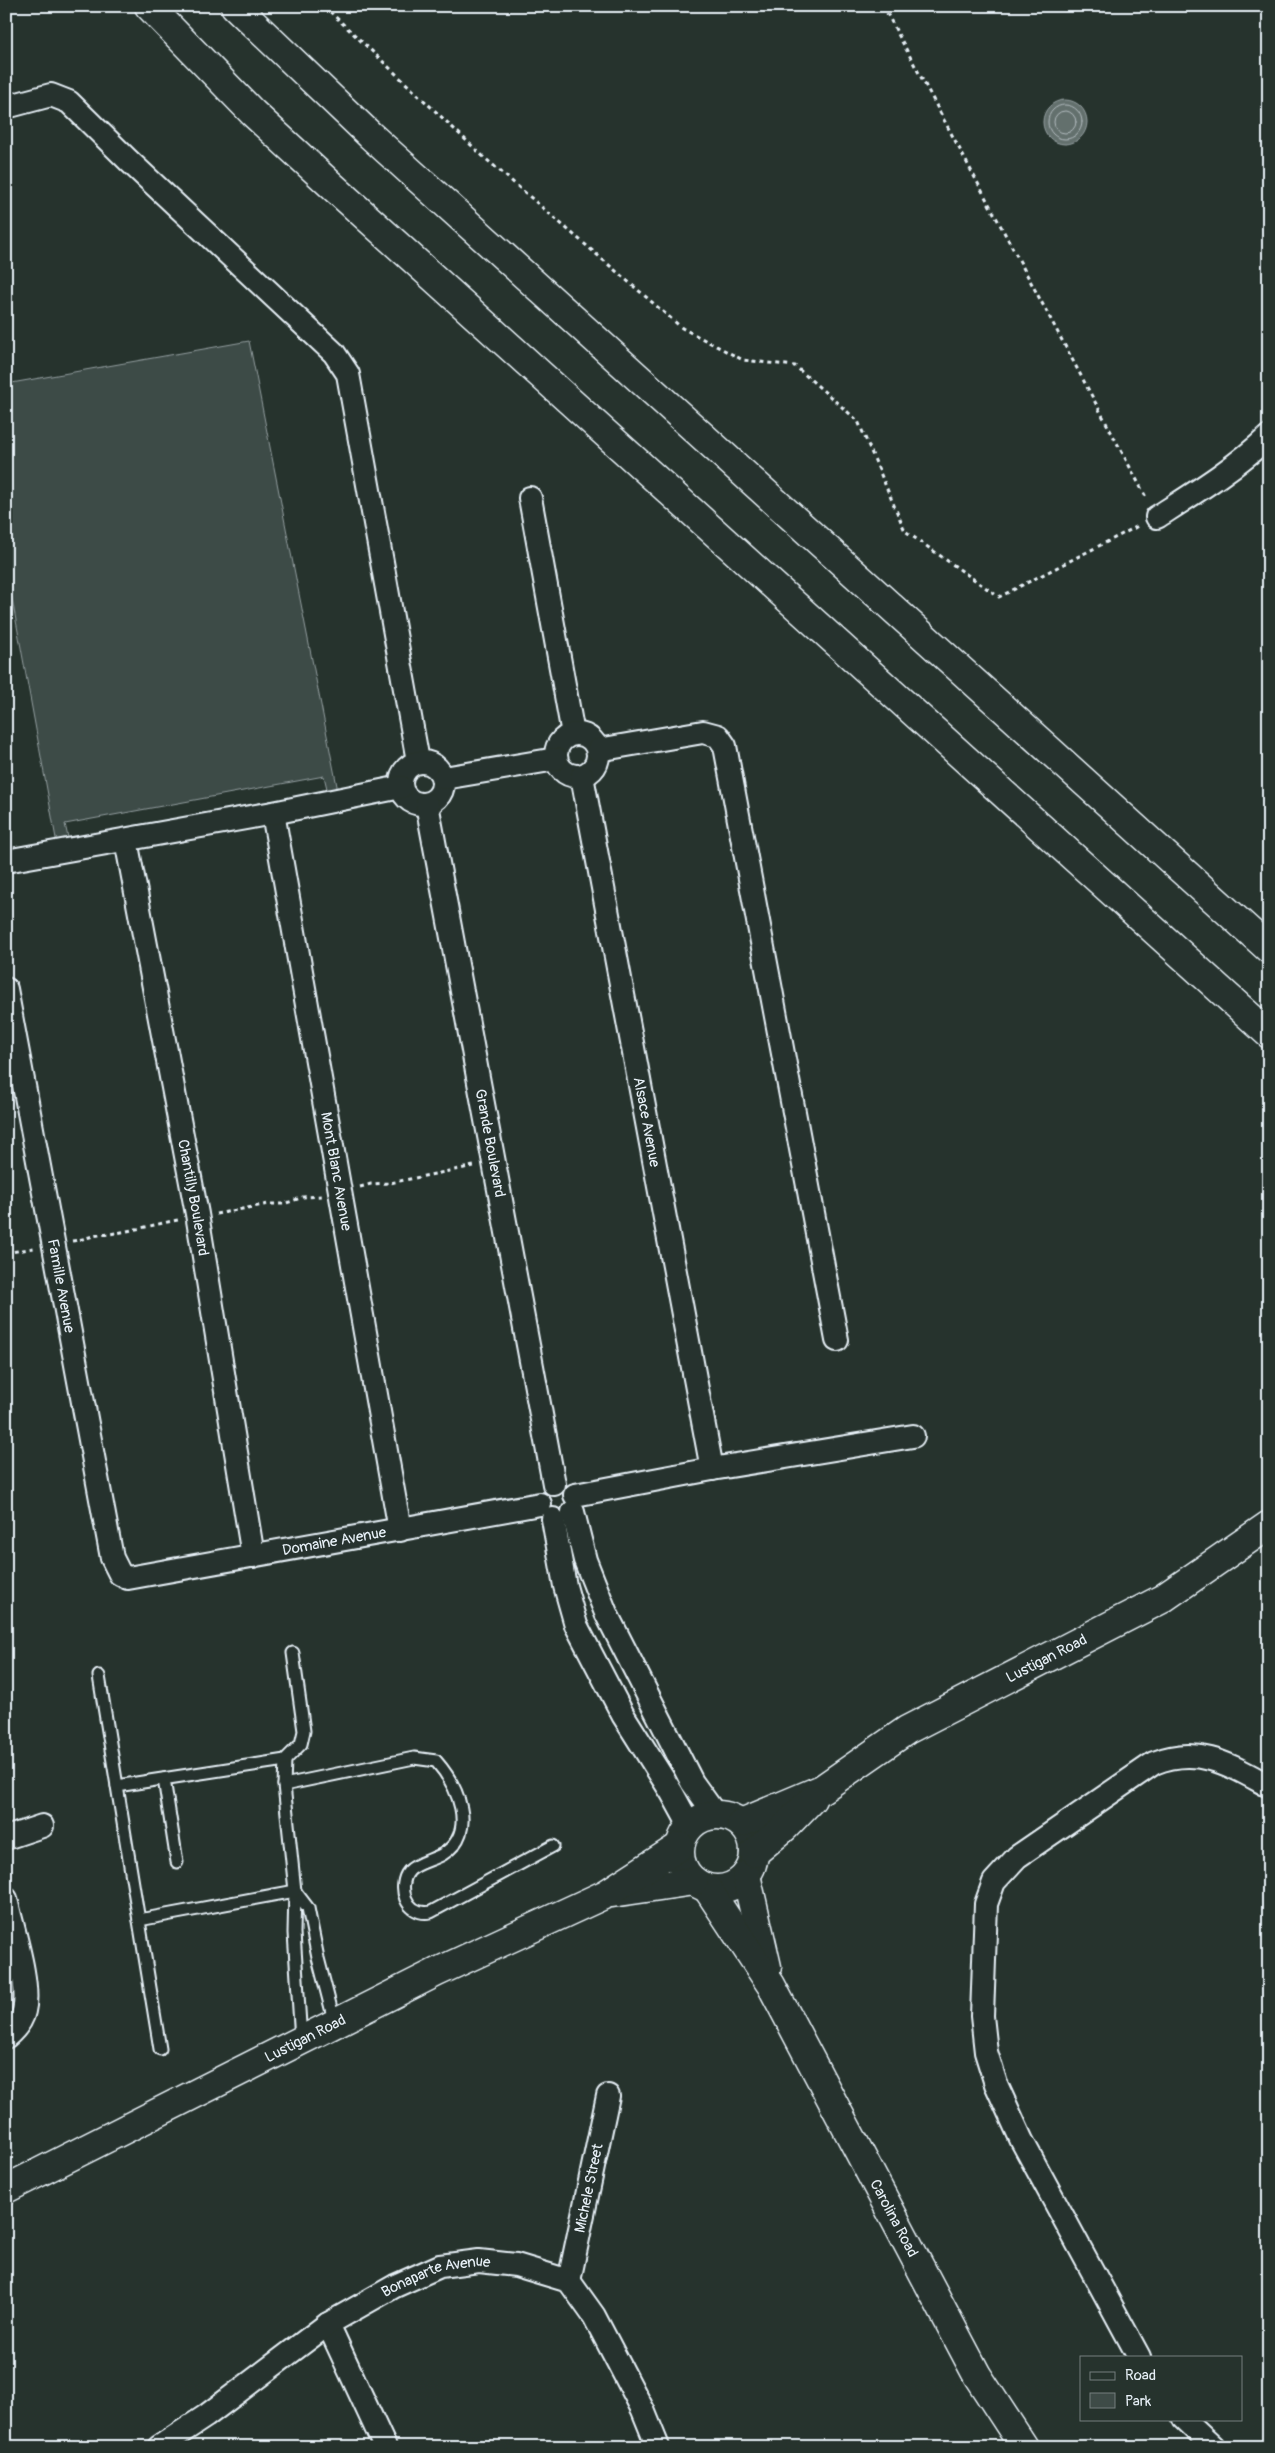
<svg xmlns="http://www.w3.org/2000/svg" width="1275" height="2453" font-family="Pangolin,sans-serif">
<rect width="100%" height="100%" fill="#26332d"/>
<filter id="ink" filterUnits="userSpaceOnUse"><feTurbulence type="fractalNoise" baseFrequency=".02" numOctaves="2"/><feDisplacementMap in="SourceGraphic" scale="10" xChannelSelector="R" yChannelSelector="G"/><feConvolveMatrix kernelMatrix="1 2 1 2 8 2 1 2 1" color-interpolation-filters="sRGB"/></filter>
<g filter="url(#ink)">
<path fill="#3e4b47" stroke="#939ea0" d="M249,341L338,791L328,793L324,776L65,824L69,842L57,844L6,566V384Z"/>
<circle fill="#636f6d" stroke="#98a3a5" cx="1065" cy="122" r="22"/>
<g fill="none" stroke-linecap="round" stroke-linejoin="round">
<g stroke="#b3bdc0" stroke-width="1">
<circle cx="1065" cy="122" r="17"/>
<circle cx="1065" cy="122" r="11"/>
</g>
<defs>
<g id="service">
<path d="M99,1676L160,2049"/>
<path d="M285,1760L284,1785L295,1891L294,1933L301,2040"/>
<path d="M164,1779L177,1862"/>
<path d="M284,1785L414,1758L436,1761C457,1785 479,1832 443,1854C433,1860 416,1863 409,1871C397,1885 405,1917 431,1912L553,1846"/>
<path d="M117,1786L285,1760L301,1744L304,1731L293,1653"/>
<path d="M295,1891L308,1908L318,1958L335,2024"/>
<path d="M139,1920L295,1891"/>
</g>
<g id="minor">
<path d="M6,107L51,95L69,102L128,160L334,353L348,374L418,761"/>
<path d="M530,498L573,734"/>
<path d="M1157,517C1196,492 1235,468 1269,436"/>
<circle cx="577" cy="755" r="21"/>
<path d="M598,750L703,732L718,736L725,746L837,1340"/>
<circle cx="422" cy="783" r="21"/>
<path id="s1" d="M582,776L712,1469"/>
<path d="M444,778L556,759"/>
<path id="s2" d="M427,804L554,1484"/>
<path id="s3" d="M273,813L400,1530"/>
<path id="s4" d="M126,840L197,1214L253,1556"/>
<path d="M6,861L273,813L401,787"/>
<path id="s5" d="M6,989L112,1558L120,1574L128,1578L540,1504"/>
<path d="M575,1495L712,1469L913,1436"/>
<path d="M573,1512L585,1560L606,1613L692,1782L715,1814"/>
<path d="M553,1519L565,1586L576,1625L623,1715L672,1793L690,1826"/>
<path d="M6,1838L42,1826"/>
<path d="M6,1899C12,1927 31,1984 24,2011C22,2021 13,2031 6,2037"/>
<path id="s6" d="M569,2281L608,2096"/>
<path d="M328,2324L385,2447"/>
<path d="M1139,2357L1022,2141L996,2084L986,2052L982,2016L986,1904L994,1882L1017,1857L1154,1763C1199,1745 1230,1765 1269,1786"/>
<path d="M1184,2419L1214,2447"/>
<path id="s7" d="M159,2447L206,2416L328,2324L395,2286L440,2266L479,2261L516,2265L569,2281L594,2316L643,2410L658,2447"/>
</g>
<g id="tertiary">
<circle cx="717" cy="1852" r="37"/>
<path d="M746,1875L767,1967"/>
<path id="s8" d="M707,1888L771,1985L977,2375L1024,2447"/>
<path d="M612,1893L694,1881"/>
<path id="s9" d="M6,2189L437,1972L606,1894L680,1846"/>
</g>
<g id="secondary">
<path id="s10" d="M741,1823L822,1789L907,1730L1162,1599L1269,1525"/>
<path d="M754,1853L785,1827L812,1799"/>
</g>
<g id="motorway">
<path d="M149,6L253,113L330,184L1269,1034"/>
<path d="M235,6L370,135L1269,949"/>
</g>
</defs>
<use href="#service" stroke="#e8f1f8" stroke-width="15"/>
<use href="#minor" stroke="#e8f1f8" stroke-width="26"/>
<use href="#tertiary" stroke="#e8f1f8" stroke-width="31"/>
<use href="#secondary" stroke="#e8f1f8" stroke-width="31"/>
<use href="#motorway" stroke="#e8f1f8" stroke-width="31"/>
<g stroke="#e8f1f8" stroke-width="3" stroke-dasharray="4 4" stroke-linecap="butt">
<path d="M324,6L486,159L682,328L743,360L795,366L858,421L905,531L999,597L1140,525"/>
<path d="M883,6L1147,499"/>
<path d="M360,1187L371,1184L390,1183L474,1166"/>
<path d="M216,1214L268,1204H284L303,1197L322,1196"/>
<path d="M72,1241C82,1240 90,1236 99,1235C125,1233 151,1225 178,1220"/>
<path d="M6,1253L34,1248"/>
</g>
<use href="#service" stroke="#26332d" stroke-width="11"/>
<use href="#minor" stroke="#26332d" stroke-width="22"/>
<use href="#tertiary" stroke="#26332d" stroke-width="28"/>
<use href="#secondary" stroke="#26332d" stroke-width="28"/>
<use href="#motorway" stroke="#26332d" stroke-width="28"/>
</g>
</g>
<g text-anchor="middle" stroke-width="5" stroke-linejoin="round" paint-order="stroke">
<g font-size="15" fill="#e8f1f8" stroke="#26332d">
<text dy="5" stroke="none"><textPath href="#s1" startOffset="352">Alsace Avenue</textPath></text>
<text dy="5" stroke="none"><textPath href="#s2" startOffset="345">Grande Boulevard</textPath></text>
<text dy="5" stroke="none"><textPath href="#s3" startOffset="364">Mont Blanc Avenue</textPath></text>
<text dy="5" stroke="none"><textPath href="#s4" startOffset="364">Chantilly Boulevard</textPath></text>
<text dy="5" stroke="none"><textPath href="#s5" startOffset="302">Famille Avenue</textPath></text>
<text dy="5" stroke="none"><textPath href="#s5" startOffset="815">Domaine Avenue</textPath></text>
<text dy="5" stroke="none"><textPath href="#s10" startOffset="348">Lustigan Road</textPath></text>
<text dy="5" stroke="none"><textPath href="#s9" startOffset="335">Lustigan Road</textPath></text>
<text dy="5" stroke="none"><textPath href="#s6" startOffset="95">Michele Street</textPath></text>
<text dy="5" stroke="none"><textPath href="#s8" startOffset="380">Carolina Road</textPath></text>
<text dy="5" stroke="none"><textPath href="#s7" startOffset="329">Bonaparte Avenue</textPath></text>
</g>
</g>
<rect width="1275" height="2453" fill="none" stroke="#26332d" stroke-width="25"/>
<rect x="12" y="12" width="1250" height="2428" fill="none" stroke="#e8f1f8" stroke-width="2" filter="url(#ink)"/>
<rect x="1080" y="2356" width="162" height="65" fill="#26332d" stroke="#747f7e"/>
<rect x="1090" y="2372" width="25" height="8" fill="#26332d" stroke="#747f7e"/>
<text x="1125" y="2380" font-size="15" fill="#e8f1f8">Road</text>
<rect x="1090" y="2393" width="25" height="15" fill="#3e4b47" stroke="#747f7e"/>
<text x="1125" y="2406" font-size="15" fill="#e8f1f8">Park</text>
</svg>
